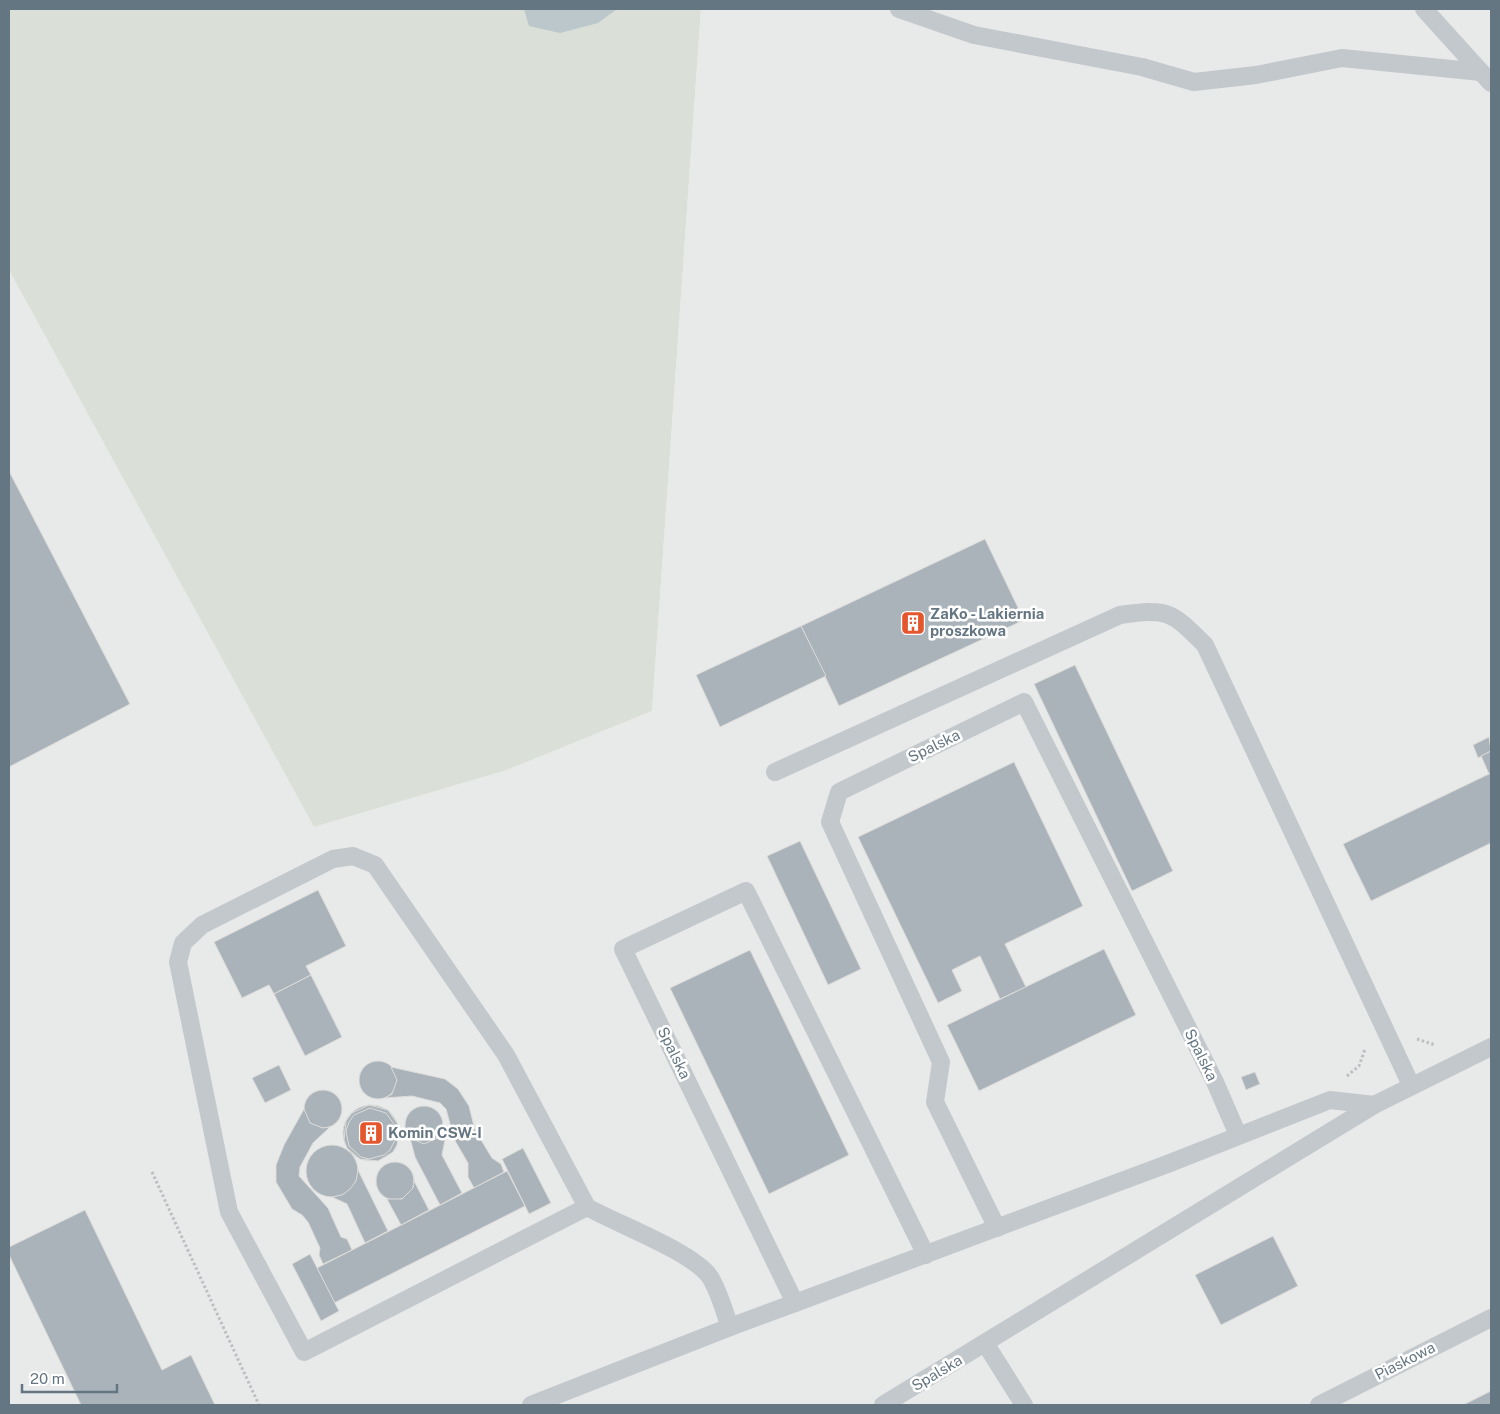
<svg xmlns="http://www.w3.org/2000/svg" width="1500" height="1414" font-family="'Public Sans',sans-serif">
<rect width="100%" height="100%" fill="#fafaf8"/>
<path fill="#e8e9e9" d="M701,9H1491V1405H9V270L314,827L507,770L652,711Z"/>
<path fill="#dadfd7" d="M9,9H701L652,711L507,770L314,827L9,270Z"/>
<path fill="#bbc7cb" d="M524,9H617L598,23L560,33L529,26Z"/>
<g fill="#aab3b9" stroke="#dcdcda" fill-rule="evenodd">
<path d="M9,471L130,704L9,767Z"/>
<path d="M985,539L1024,620L839,706L801,626Z"/>
<path d="M801,626L826,676L720,727L696,675Z"/>
<path d="M1075,665L1173,871L1132,891L1034,684Z"/>
<path d="M1489,737L1491,751L1478,758L1473,745Z"/>
<path d="M1491,751V773L1489,774L1481,756Z"/>
<path d="M1014,762L1083,906L1005,944L1026,987L1000,999L980,956L952,970L962,991L938,1003L858,837Z"/>
<path d="M1491,773V843L1371,901L1343,844Z"/>
<path d="M800,841L861,969L828,985L767,856Z"/>
<path d="M318,890L346,946L306,966L311,975L274,994L269,985L242,998L214,942Z"/>
<path d="M1104,949L1136,1015L979,1091L947,1025Z"/>
<path d="M750,950L849,1155L769,1194L670,988Z"/>
<path d="M311,975L342,1037L305,1056L274,994Z"/>
<circle cx="378" cy="1080" r="19"/>
<path d="M279,1065L291,1090L265,1103L252,1078Z"/>
<path d="M391,1067L445,1079L458,1089L469,1106L475,1130L492,1158L501,1164L504,1172L474,1188L468,1177V1163L454,1139L446,1109L440,1103L412,1096L385,1098L392,1094L397,1080Z"/>
<path d="M1255,1072L1260,1084L1246,1090L1241,1077Z"/>
<circle cx="323" cy="1109" r="19"/>
<circle cx="371" cy="1133" r="28"/>
<path d="M369,1105L388,1110L399,1126L397,1145L393,1152L378,1161L360,1159L347,1148L344,1140L346,1121L352,1113ZM370,1108L386,1113L396,1127L397,1136L390,1150L384,1155L369,1159L361,1157L349,1146L346,1131L349,1122L354,1115Z"/>
<circle cx="424" cy="1125" r="19"/>
<path d="M304,1109L310,1123L323,1128L330,1127L313,1143L300,1167L299,1176L328,1208L341,1237L347,1239L352,1250L323,1264L319,1255L320,1248L308,1222L302,1215L292,1209L276,1182V1165L284,1145Z"/>
<path d="M441,1132L445,1140L442,1155L462,1193L440,1205L415,1157L410,1138L424,1144L437,1138Z"/>
<circle cx="332" cy="1171" r="26"/>
<path d="M523,1148L551,1203L529,1214L502,1159Z"/>
<circle cx="395" cy="1181" r="19"/>
<path d="M358,1170L388,1231L365,1243L347,1204L332,1197L342,1195L350,1189L356,1181Z"/>
<path d="M507,1171L525,1206L334,1303L317,1268Z"/>
<path d="M414,1181L429,1210L401,1225L387,1199H402L413,1188Z"/>
<path d="M85,1210L162,1370L191,1355L215,1405H81L9,1255V1247Z"/>
<path d="M1273,1236L1298,1286L1221,1325L1195,1275Z"/>
<path d="M310,1254L339,1311L321,1321L292,1264Z"/>
<path d="M1491,1391V1405H1463Z"/>
</g>
<g fill="none" stroke-linecap="round" stroke-linejoin="round">
<g stroke="#bbbfc2" stroke-width="3" stroke-dasharray="2.5 2.5" stroke-linecap="butt">
<path d="M1417,1039L1435,1045"/>
<path d="M1347,1076L1359,1066L1365,1049"/>
<path d="M152,1172L259,1405"/>
</g>
<g stroke="#c3c8cc" stroke-width="18">
<path d="M899,9L974,35L1142,67L1194,82L1256,75L1342,58L1481,72"/>
<path d="M1424,9L1491,83"/>
<path d="M775,772L1120,615C1168,608 1171,611 1205,645L1411,1085"/>
<path d="M997,1228L935,1102L941,1062L830,822L839,792L1024,702L1215,1082L1238,1135"/>
<path d="M926,1255L746,891L623,949L795,1303L1170,1163L1330,1100L1374,1105"/>
<path d="M730,1327L795,1303"/>
<path d="M985,1343L1024,1405"/>
<path d="M531,1405L730,1327C724,1311 719,1291 710,1277C693,1252 617,1224 587,1207L506,1055L375,865L353,856L333,859L202,925L183,943L178,962L229,1212L304,1352L587,1207"/>
<path d="M883,1405L1374,1105L1491,1047"/>
<path d="M1319,1405L1491,1318"/>
</g>
</g>
<defs>
<symbol id="building-square" viewBox="-11 -11 22 22"><rect x="-9" y="-9" width="18" height="18" rx="4" fill="#e4572e" stroke="#fff"/><path d="M-4-6H4V6H1V3H-1V6H-4ZM-2.5-4.3h1.7v1.8h-1.7ZM.8-4.3h1.7v1.8H.8ZM-2.5-1h1.7V.8h-1.7ZM.8-1h1.7V.8H.8Z" fill="#fff"/></symbol>
</defs>
<g fill-rule="evenodd">
<use href="#building-square" x="899" y="609" width="28" height="28"/>
<use href="#building-square" x="357" y="1119" width="28" height="28"/>
</g>
<g text-anchor="middle" stroke-width="5" stroke-linejoin="round" paint-order="stroke">
<g font-size="15" font-weight="bold" fill="#657683" stroke="#fff" text-anchor="start">
<text x="930" y="619">ZaKo - Lakiernia<tspan x="930" dy="17">proszkowa</tspan></text>
<text x="388" y="1138">Komin CSW-I</text>
</g>
<g font-size="15" fill="#657683" stroke="#fff">
<text transform="translate(934 746) rotate(-26)" y="5">Spalska</text>
<text transform="translate(674 1053) rotate(64)" y="5">Spalska</text>
<text transform="translate(1201 1055) rotate(64)" y="5">Spalska</text>
<text transform="translate(1405 1361) rotate(-27)" y="5">Piaskowa</text>
<text transform="translate(937 1373) rotate(-31)" y="5">Spalska</text>
</g>
</g>
<rect width="1500" height="1414" fill="none" stroke="#657683" stroke-width="20"/>
<path d="M22 1384v8h95v-8" fill="none" stroke="#657683" stroke-width="2.5"/>
<text x="30" y="1384" font-size="15" fill="#657683" stroke="#ffffff" stroke-width="4" paint-order="stroke">20 m</text>
</svg>
